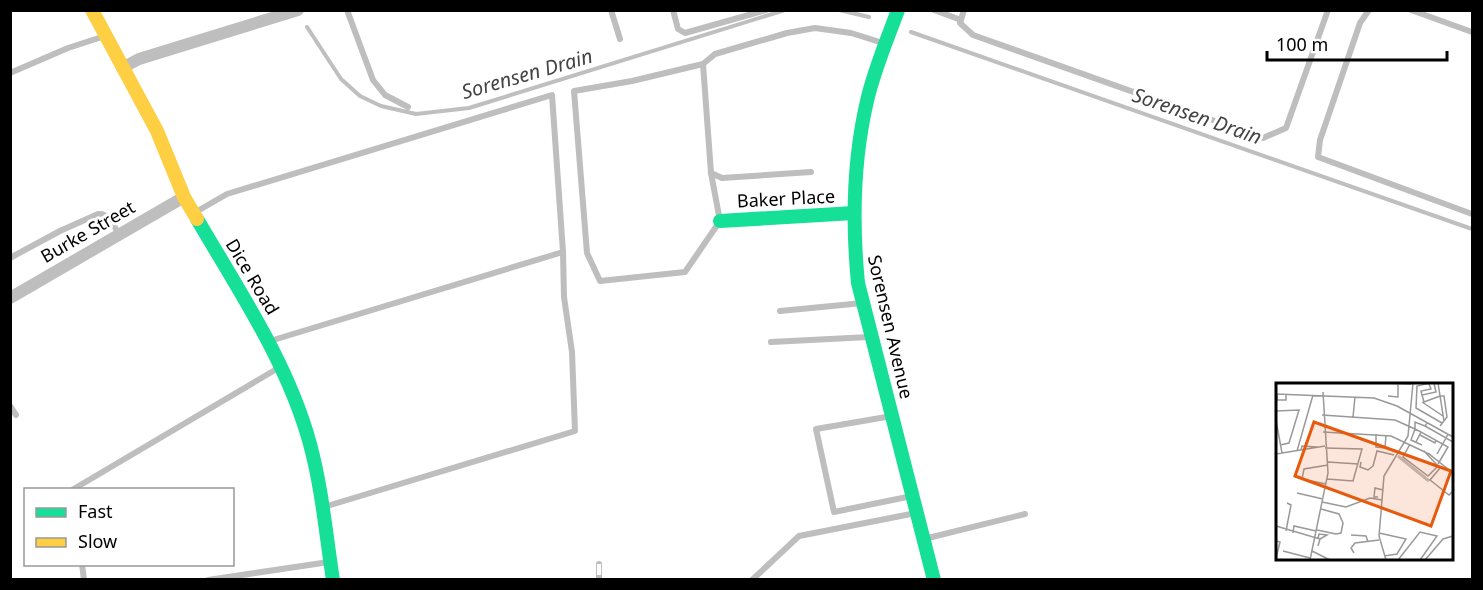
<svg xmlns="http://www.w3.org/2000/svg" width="1483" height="590" font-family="'Noto Sans',sans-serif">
<rect width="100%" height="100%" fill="#fff"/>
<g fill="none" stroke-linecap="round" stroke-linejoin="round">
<g stroke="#bfbfbf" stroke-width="4">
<path d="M839,10L869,17"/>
<path d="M307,27L341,79L360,96L381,106L416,114L469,108L785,10"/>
<path d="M911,32L1472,229"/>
</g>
<g stroke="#bebebe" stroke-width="6">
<path d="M347,10L373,80L385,95L408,107"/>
<path d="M611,10L620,39"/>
<path d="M673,10L678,29L685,33L766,10"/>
<path d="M934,10L961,20"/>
<path d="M964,10L960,23L973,35L1263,138L1286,128L1328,10"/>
<path d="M1369,10L1360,23L1320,140L1318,157L1472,214"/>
<path d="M1411,10L1472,32"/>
<path d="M703,64L632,81L574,91L587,253L600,281L685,272L720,221L711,173L703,64L715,54L787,33L815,28L851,33L883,43"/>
<path d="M10,73L68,48L105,36"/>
<path d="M711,173L722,178L811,172"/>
<path d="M194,213L227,194L552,95L563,252L564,297L572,352L575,431L324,507"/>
<path d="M10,258L60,231L98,214C110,213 114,226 119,235"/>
<path d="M780,311L863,303"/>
<path d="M270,341L563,252"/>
<path d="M771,342L869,337"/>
<path d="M10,406L16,415"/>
<path d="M892,416L816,429L834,512L912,496"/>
<path d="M72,490L280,367"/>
<path d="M924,539L1025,514"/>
<path d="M82,564L84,580"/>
<path d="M208,580L329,562"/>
<path d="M752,580L799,536L916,513"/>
</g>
<g stroke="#bebebe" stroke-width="12">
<path d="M122,68L139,59L298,10"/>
<path d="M10,298L184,197"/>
</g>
<g stroke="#16e098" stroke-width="14">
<path d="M898,10C887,40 874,70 867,101C853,161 852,222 858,283L934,580"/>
<path d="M197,219C239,291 288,363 310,444C322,488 326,535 333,580"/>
<path d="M720,221L854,213"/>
</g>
<path stroke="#ffcf43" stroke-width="14" d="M92,10L157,131L184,197L197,219"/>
<defs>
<path id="rail" d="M599,564V580"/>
</defs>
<use href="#rail" stroke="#bebebe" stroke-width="6"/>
<use href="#rail" stroke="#fff" stroke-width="4" stroke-dasharray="11" stroke-linecap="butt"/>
</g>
<g text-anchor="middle" stroke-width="6" stroke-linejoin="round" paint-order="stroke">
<g font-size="18" fill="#000" stroke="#fff">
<text transform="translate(786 199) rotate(-3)" y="6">Baker Place</text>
<text transform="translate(88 232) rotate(-30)" y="6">Burke Street</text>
<text transform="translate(252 277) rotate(59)" y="6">Dice Road</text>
<text transform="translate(890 327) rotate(77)" y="6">Sorensen Avenue</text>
</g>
<g font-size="20" font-style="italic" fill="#444" stroke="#fff">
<text transform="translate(527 74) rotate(-16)" y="7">Sorensen Drain</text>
<text transform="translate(1197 116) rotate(19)" y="7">Sorensen Drain</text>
</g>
</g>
<g transform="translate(1276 383)">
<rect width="177" height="177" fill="#fff"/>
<path fill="none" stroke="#bfbfbf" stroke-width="3" d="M122,73L153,98"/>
<path fill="none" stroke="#999" stroke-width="1.5" d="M106,0L135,1M154,0L141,3L140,25L166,40M158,0L160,9L146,12L148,19L164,13M162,0L168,38M0,11L98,15L121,23L177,54M1,11V17H10V11M146,12L145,8L155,6L153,1M112,13L122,14V1M164,13H168L171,34L164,43M146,19L167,33M0,28L23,27L13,60L4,62M46,32L119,37L139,46L135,57L146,62M77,34L79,14M0,37L6,70M149,43L170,55L172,51M47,49L115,53L153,71L177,90M145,49L139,46V39L149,43L151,40M100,51V64L109,65L110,52M144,52L159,60L160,57M140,59L145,49L172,64L162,81M134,61L127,74L152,93L162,83L148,68M49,65L86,66L77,98L51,96M25,67L26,63L41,64M21,68L37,12M0,71L49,63M161,71L170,55L177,59M52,79L82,81M85,79L84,84L92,87L97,83M97,83L101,68L118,72M165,84L154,97L173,112L177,108M50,101L26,96L28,86L52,82M21,110L47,116M102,114H98L99,105L107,107M46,119L70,124L94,115L106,117M0,143L44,156L42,163M41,147L60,151L65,150L67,140L63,131L45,126M10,148L15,122L11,120M17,150L18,143L40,148M103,150L130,156L121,171L108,173M75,152L90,153L92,159M42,156L43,151L51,152L44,156M0,158L4,159L0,175M7,168L34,175M36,168L54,177M78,170L75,165L79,160L103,157M34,177L52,90L47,9M110,177L103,153L108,93L132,53L137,0M122,177L144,149L161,153L144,177M149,177L167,156L177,153"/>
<path fill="#e8590c" fill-opacity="0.15" stroke="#e8590c" stroke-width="3" d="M38,39L175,88L155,143L19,93Z"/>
<rect width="177" height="177" fill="none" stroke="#000" stroke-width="3"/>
</g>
<rect width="1483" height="590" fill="none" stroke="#000000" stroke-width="24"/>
<rect x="24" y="488" width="210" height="78" fill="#ffffff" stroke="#999999" stroke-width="1.5"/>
<rect x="36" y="508" width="30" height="9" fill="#16e098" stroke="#999999" stroke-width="1.5"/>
<text x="78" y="518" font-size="18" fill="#000000">Fast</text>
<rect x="36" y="538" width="30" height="9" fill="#ffcf43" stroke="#999999" stroke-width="1.5"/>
<text x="78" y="548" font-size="18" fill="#000000">Slow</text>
<path d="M1267 51v9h180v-9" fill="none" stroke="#000000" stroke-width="3"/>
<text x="1276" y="51" font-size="18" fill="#000000" stroke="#ffffff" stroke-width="4.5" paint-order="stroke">100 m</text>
</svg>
